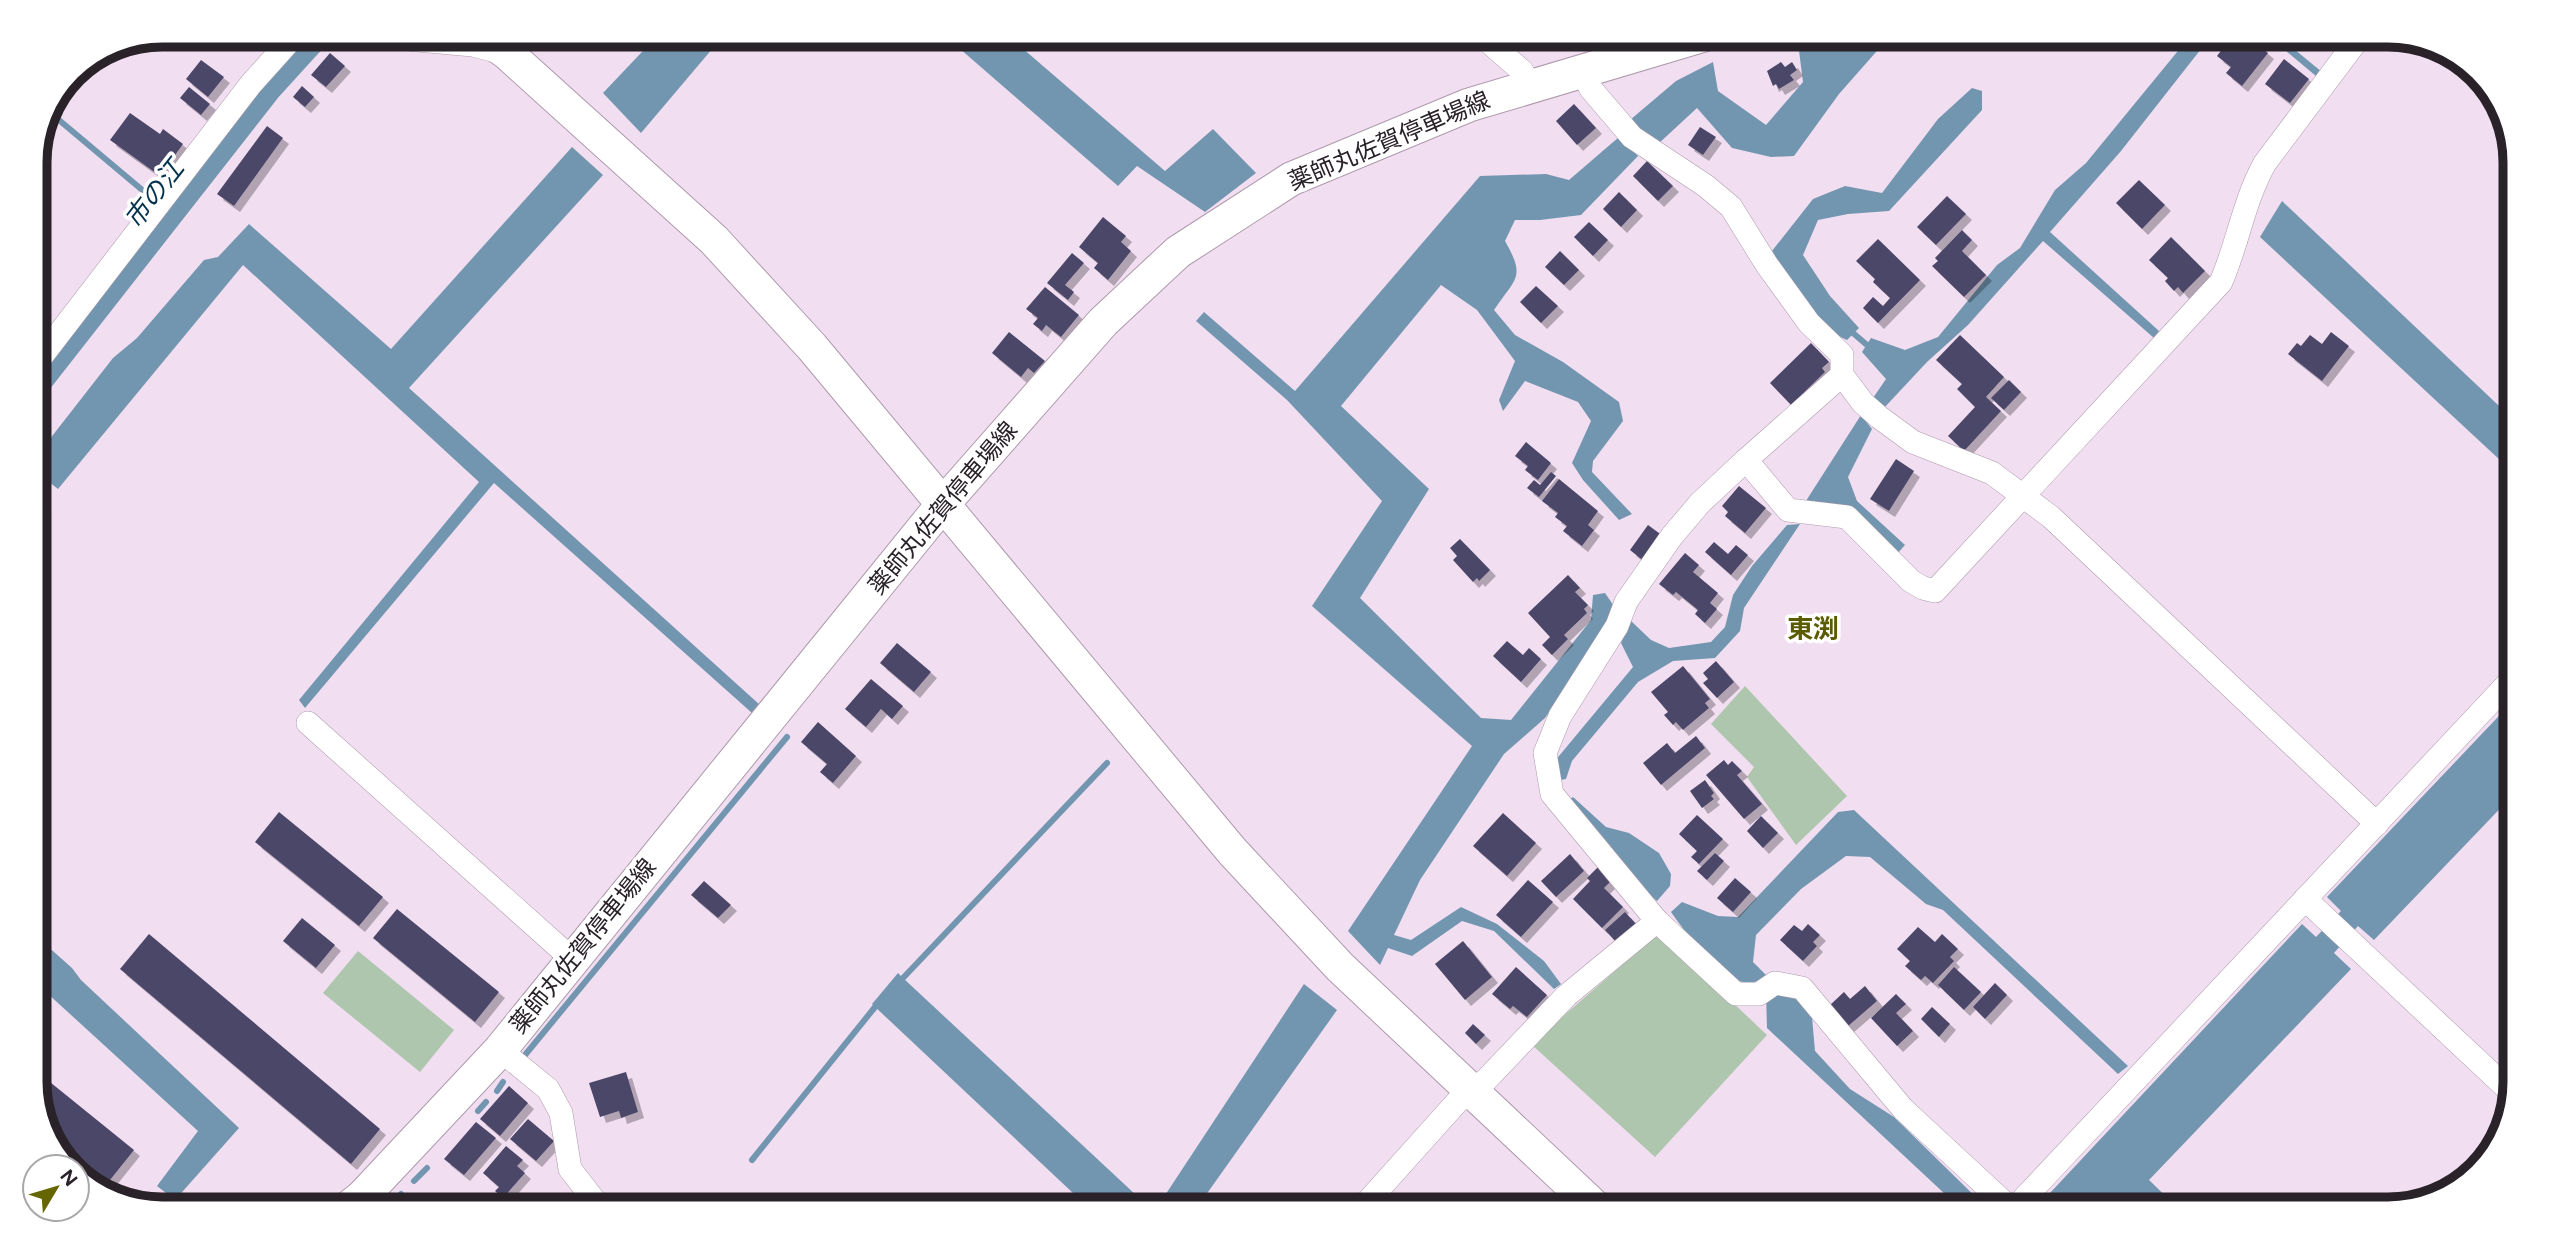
<svg xmlns="http://www.w3.org/2000/svg" width="2550" height="1244" font-family="Figtree,'Noto Sans JP',sans-serif">
<defs>
<filter id="shadow"><feDropShadow dx="6" dy="6" stdDeviation="0" flood-color="#0004"/></filter>
</defs>
<rect width="100%" height="100%" fill="#f2def1"/>
<g fill="#adc6ad">
<path d="M1745,686L1847,796L1796,845L1747,777L1754,767L1711,724Z"/>
<path d="M1659,933L1767,1035L1655,1157L1531,1044Z"/>
<path d="M358,951L454,1030L420,1072L323,993Z"/>
</g>
<g fill="#7396b0">
<path d="M658,35H724L641,133L603,93Z"/>
<path d="M944,35H1007L1165,171L1213,129L1256,173L1205,212L1137,166L1118,186Z"/>
<path d="M1797,35H1891L1839,94L1794,156L1771,157L1732,148L1697,108L1657,145L1630,120L1676,81L1713,62L1718,91L1766,125L1803,82Z"/>
<path d="M2191,35H2212L2121,151L2050,232L2159,331L2154,338L2043,241L1968,325L1927,362L1884,408L1873,398L1886,379L1862,352L1871,338L1905,350L1938,337L1997,265L2020,248L2055,190L2086,163Z"/>
<path d="M2267,35H2277L2322,72L2316,76Z"/>
<path d="M1972,88L1982,91V110L1889,211L1848,214L1818,220L1803,255L1830,296L1859,328L1847,340C1817,328 1786,280 1772,251L1813,199L1845,186L1882,193L1938,119Z"/>
<path d="M1619,137L1638,156L1581,215L1540,220H1515L1505,241C1526,278 1516,277 1494,310L1515,335L1563,362L1619,402L1623,421L1593,461L1592,472L1632,514L1619,520L1583,480L1572,463L1591,421L1578,402L1525,381L1503,411L1499,400L1515,361L1477,310L1441,285L1341,406L1429,489L1360,598L1481,718L1511,720L1591,620L1593,595L1605,593L1616,609L1604,633L1545,718L1504,754L1420,880L1394,935L1411,940L1461,907L1497,924L1544,961L1561,984L1554,989L1494,931L1462,921L1412,956L1388,948L1380,965L1348,931L1472,746L1312,606L1382,501L1287,400L1196,321L1204,312L1295,391L1480,176L1546,174L1569,180Z"/>
<path d="M572,147L603,175L409,388L760,705L752,713L494,483L305,708L299,700L479,482L243,265L58,489L35,471V458L113,358L137,338L204,260L218,257L249,224L391,349Z"/>
<path d="M2282,201L2515,421V474L2260,237Z"/>
<path d="M1861,415L1872,429L1848,477L1857,501L1905,545L1897,554L1804,504Z"/>
<path d="M35,487L51,499L35,517Z"/>
<path d="M1800,524L1744,608L1740,631L1715,658L1673,661L1638,682L1572,761L1566,779L1555,781L1554,762L1633,667L1621,643L1630,620L1651,640L1669,648L1711,642L1725,627L1733,595L1752,566L1787,525Z"/>
<path d="M2515,699V793L2374,940L2358,926L2334,953L2351,969L2149,1180L2179,1209H2035L2302,924L2316,937L2341,911L2327,897Z"/>
<path d="M1573,797L1606,827L1629,833L1659,853L1671,874L1670,886L1657,901L1612,862L1568,801Z"/>
<path d="M1854,810L2128,1066L2118,1074L1943,910L1926,904L1870,857L1846,856L1801,889L1756,935L1753,962L1769,978C1757,983 1744,984 1731,979C1718,975 1680,925 1671,912L1682,902L1718,916L1738,917L1838,812Z"/>
<path d="M35,935L72,968L81,980L239,1128L175,1200L157,1186L198,1131L35,982Z"/>
<path d="M898,973L903,978L1151,1209H1090L872,1004Z"/>
<path d="M1304,984L1337,1010L1196,1209H1156Z"/>
<path d="M1776,988L1801,1001L1812,1017L1815,1051L1850,1089L1894,1117L1988,1209H1961L1767,1028L1766,994Z"/>
</g>
<g fill="none" stroke-linecap="round" stroke-linejoin="round">
<g stroke="#7396b0" stroke-width="6">
<path d="M53,115L147,194"/>
<path d="M1853,333L1867,345"/>
<path d="M903,978L1107,763"/>
<path d="M525,1055L787,737"/>
<path d="M497,1091L503,1082"/>
<path d="M478,1111L486,1102"/>
<path d="M752,1160L875,1007"/>
<path d="M414,1181L427,1168"/>
<path d="M386,1209L401,1194"/>
</g>
<path stroke="#7396b0" stroke-width="21" d="M35,391L270,91L321,35"/>
</g>
<g fill="#4b4668" filter="url(#shadow)">
<path d="M2233,35H2246L2268,53L2242,86L2226,73L2231,67L2217,56Z"/>
<path d="M330,53L345,66L326,87L311,75Z"/>
<path d="M2284,59L2309,79L2290,103L2265,84Z"/>
<path d="M201,60L224,77L208,97L186,79Z"/>
<path d="M1781,62L1785,67L1792,62L1797,70L1790,75L1794,80L1779,89L1776,84L1773,86L1767,71Z"/>
<path d="M302,86L314,97L305,107L293,97Z"/>
<path d="M189,87L210,104L201,115L180,98Z"/>
<path d="M1574,104L1596,128L1577,145L1556,121Z"/>
<path d="M130,113L160,134L163,129L183,144L160,176L110,140Z"/>
<path d="M267,126L283,138L234,206L217,194Z"/>
<path d="M1700,127L1716,137L1703,155L1688,145Z"/>
<path d="M1647,161L1673,186L1658,201L1633,176Z"/>
<path d="M2139,180L2165,205L2142,229L2116,203Z"/>
<path d="M1619,192L1637,210L1621,227L1603,209Z"/>
<path d="M1947,196L1966,214L1936,245L1917,227Z"/>
<path d="M1103,217L1126,236L1121,242L1131,251L1108,280L1094,268L1098,263L1079,247Z"/>
<path d="M1589,222L1608,240L1593,256L1574,237Z"/>
<path d="M1962,230L1972,240L1962,251L1986,275L1964,297L1932,266L1938,261L1935,258Z"/>
<path d="M2171,237L2205,271L2183,293L2178,287L2174,291L2165,281L2168,278L2149,260Z"/>
<path d="M1878,239L1920,280L1878,323L1863,308L1873,297L1883,306L1890,298L1873,282L1875,279L1856,261Z"/>
<path d="M1560,251L1579,270L1564,285L1545,267Z"/>
<path d="M1072,253L1084,263L1065,285L1074,292L1068,300L1047,283Z"/>
<path d="M1536,286L1558,306L1541,323L1520,302Z"/>
<path d="M1045,287L1079,315L1061,337L1046,325L1042,331L1033,324L1038,318L1026,309Z"/>
<path d="M1009,332L1045,361L1034,373L1028,368L1021,377L992,353Z"/>
<path d="M2331,332L2349,346L2322,381L2288,354L2297,343L2301,346L2310,335L2322,344Z"/>
<path d="M1960,335L2004,377L1986,397L2001,411L1964,451L1948,436L1975,407L1957,389L1962,384L1936,360Z"/>
<path d="M1811,343L1829,362L1822,368L1825,372L1791,405L1770,383Z"/>
<path d="M2009,380L2021,392L2004,410L1991,398Z"/>
<path d="M1526,442L1551,463L1538,480L1525,470L1528,466L1515,456Z"/>
<path d="M1896,459L1914,471L1889,511L1870,499Z"/>
<path d="M1551,472L1556,476L1539,497L1527,488L1534,480L1540,485Z"/>
<path d="M1559,479L1598,511L1588,525L1594,530L1582,546L1563,531L1567,526L1555,517L1558,513L1542,501Z"/>
<path d="M1739,486L1766,508L1745,533L1725,516L1728,512L1722,506Z"/>
<path d="M1648,525L1663,536L1645,562L1630,550Z"/>
<path d="M1460,539L1490,570L1479,581L1477,578L1473,582L1453,560L1457,556L1450,548Z"/>
<path d="M1714,542L1728,554L1736,545L1748,555L1731,575L1705,552Z"/>
<path d="M1685,553L1699,565L1693,572L1718,593L1710,603L1717,609L1705,623L1695,614L1698,610L1676,592L1673,595L1659,584Z"/>
<path d="M1568,575L1580,588L1575,592L1588,605L1584,609L1587,613L1564,635L1568,639L1552,655L1542,645L1550,637L1528,613Z"/>
<path d="M1507,641L1523,655L1529,648L1541,659L1521,682L1493,656Z"/>
<path d="M897,643L931,672L914,692L880,663Z"/>
<path d="M1716,661L1734,682L1717,698L1703,683L1708,679L1703,673Z"/>
<path d="M1683,666L1710,699L1705,703L1709,708L1683,730L1676,722L1673,725L1664,715L1668,712L1651,692Z"/>
<path d="M871,679L903,706L892,719L881,709L866,727L845,709Z"/>
<path d="M818,722L856,756L833,783L820,772L827,764L801,742Z"/>
<path d="M1696,736L1705,748L1661,785L1643,763L1667,743L1675,753Z"/>
<path d="M1724,760L1728,765L1732,761L1742,771L1737,775L1762,804L1744,819L1706,775Z"/>
<path d="M1705,780L1714,793L1711,796L1714,799L1702,808L1690,791Z"/>
<path d="M279,812L383,897L359,926L255,842Z"/>
<path d="M1503,813L1536,843L1507,876L1473,846Z"/>
<path d="M1697,815L1723,839L1699,864L1691,857L1697,851L1679,834Z"/>
<path d="M1761,816L1778,833L1763,848L1747,831Z"/>
<path d="M1715,853L1724,861L1707,880L1697,871Z"/>
<path d="M1570,854L1584,871L1556,897L1541,881Z"/>
<path d="M1598,867L1612,880L1604,888L1623,907L1602,928L1573,899L1590,881L1587,878Z"/>
<path d="M1735,878L1751,892L1733,912L1717,898Z"/>
<path d="M1528,880L1553,902L1521,937L1496,915Z"/>
<path d="M704,881L731,905L718,918L691,895Z"/>
<path d="M397,909L499,992L475,1022L373,938Z"/>
<path d="M1625,912L1636,924L1616,942L1605,930Z"/>
<path d="M302,918L335,945L316,968L283,941Z"/>
<path d="M1808,924L1820,935L1813,942L1817,946L1803,961L1780,940L1794,925L1802,931Z"/>
<path d="M1918,927L1935,942L1942,934L1958,949L1950,957L1954,961L1933,983L1925,976L1921,980L1905,966L1910,961L1897,949Z"/>
<path d="M149,934L380,1129L351,1164L120,969Z"/>
<path d="M1463,941L1492,977L1465,1000L1435,964Z"/>
<path d="M1516,967L1547,995L1527,1017L1513,1006L1510,1009L1492,994Z"/>
<path d="M1954,967L1981,992L1964,1010L1938,985Z"/>
<path d="M1995,983L2007,995L1985,1019L1973,1007Z"/>
<path d="M1865,986L1877,1001L1847,1027L1829,1006L1844,992L1850,999Z"/>
<path d="M1896,994L1906,1004L1896,1013L1913,1031L1897,1046L1871,1018Z"/>
<path d="M1932,1007L1950,1024L1939,1037L1921,1019Z"/>
<path d="M1473,1024L1485,1035L1476,1044L1465,1033Z"/>
<path d="M626,1072L638,1112L621,1118L619,1111L600,1117L589,1083Z"/>
<path d="M40,1074L134,1150L106,1185L91,1172L86,1178L77,1171V1167H73L57,1153L35,1091V1079Z"/>
<path d="M509,1086L528,1103L500,1136L480,1119Z"/>
<path d="M528,1119L554,1141L536,1161L510,1139Z"/>
<path d="M476,1122L496,1138L464,1175L444,1159Z"/>
<path d="M506,1146L523,1160L517,1166L525,1173L503,1198L495,1191L499,1187L483,1173Z"/>
<path d="M562,1193L580,1209H548Z"/>
</g>
<g fill="none" stroke-linecap="round" stroke-linejoin="round">
<defs>
<g id="street">
<path d="M363,35L473,45L500,52"/>
<path d="M1481,35L1522,71L1529,85"/>
<path d="M1582,71L1591,89L1632,137L1706,186L1731,207L1767,265L1809,323L1842,355V375L1863,403L1879,417L1913,442L1992,473L2051,517L2377,824"/>
<path d="M35,365L251,84L295,35"/>
<path d="M1842,375L1746,460L1700,503L1672,536L1626,602L1617,626L1560,716L1545,753L1552,794L1657,921L1736,994H1759L1775,983L1802,988L1903,1109L2011,1209"/>
<path d="M1746,460L1788,510L1847,517L1911,581L1923,588L1935,591L2221,282C2238,243 2244,200 2265,163L2361,35"/>
<path d="M308,723L572,959"/>
<path d="M2305,899L2512,1093"/>
<path d="M500,1050L548,1089L561,1113L570,1169L601,1209"/>
<path d="M1361,1209L1457,1102L1486,1080L1566,996L1657,921"/>
<path d="M2014,1209L2515,676"/>
</g>
<g id="secondary">
<path d="M482,35L507,53L714,240L812,347L1232,851L1340,967L1597,1209"/>
<path d="M347,1209L362,1197L500,1050L943,504L1103,322L1178,252L1291,179L1469,105L1704,35"/>
</g>
</defs>
<use href="#street" stroke="#ad9aab" stroke-width="24"/>
<use href="#secondary" stroke="#ad9aab" stroke-width="35"/>
<use href="#street" stroke="#fff" stroke-width="23"/>
<use href="#secondary" stroke="#fff" stroke-width="33"/>
</g>
<g text-anchor="middle" stroke-width="7" stroke-linejoin="round" paint-order="stroke">
<g font-size="24" fill="#292229" stroke="#fff">
<text transform="translate(1389 141) rotate(-23)" y="8">薬師丸佐賀停車場線</text>
<text transform="translate(943 508) rotate(-50)" y="8">薬師丸佐賀停車場線</text>
<text transform="translate(583 946) rotate(-51)" y="8">薬師丸佐賀停車場線</text>
</g>
<g font-size="26" font-style="italic" fill="#04324e" stroke="#fff">
<text transform="translate(154 194) rotate(-52)" y="9">市の江</text>
</g>
<g font-size="26" font-weight="bold" fill="#5b5c00" stroke="#fff">
<text x="1813" y="638">東渕</text>
</g>
</g>
<path d="M0 0H2550V1244H0ZM162 47H2388A115 115 0 0 1 2503 162V1082A115 115 0 0 1 2388 1197H162A115 115 0 0 1 47 1082V162A115 115 0 0 1 162 47Z" fill="#fff" fill-rule="evenodd"/>
<path fill="none" stroke="#292229" stroke-width="9" d="M162 47H2388A115 115 0 0 1 2503 162V1082A115 115 0 0 1 2388 1197H162A115 115 0 0 1 47 1082V162A115 115 0 0 1 162 47Z"/>
<g transform="translate(56 1188) rotate(52)"><circle r="33" fill="#ffffff" stroke="#a9a7a9" stroke-width="2"/>
<path d="M0-5L12 26L0 18L-12 26Z" fill="#656600"/>
<text y="-10" font-size="19" font-weight="bold" text-anchor="middle" fill="#292229">N</text>
</g>
</svg>
